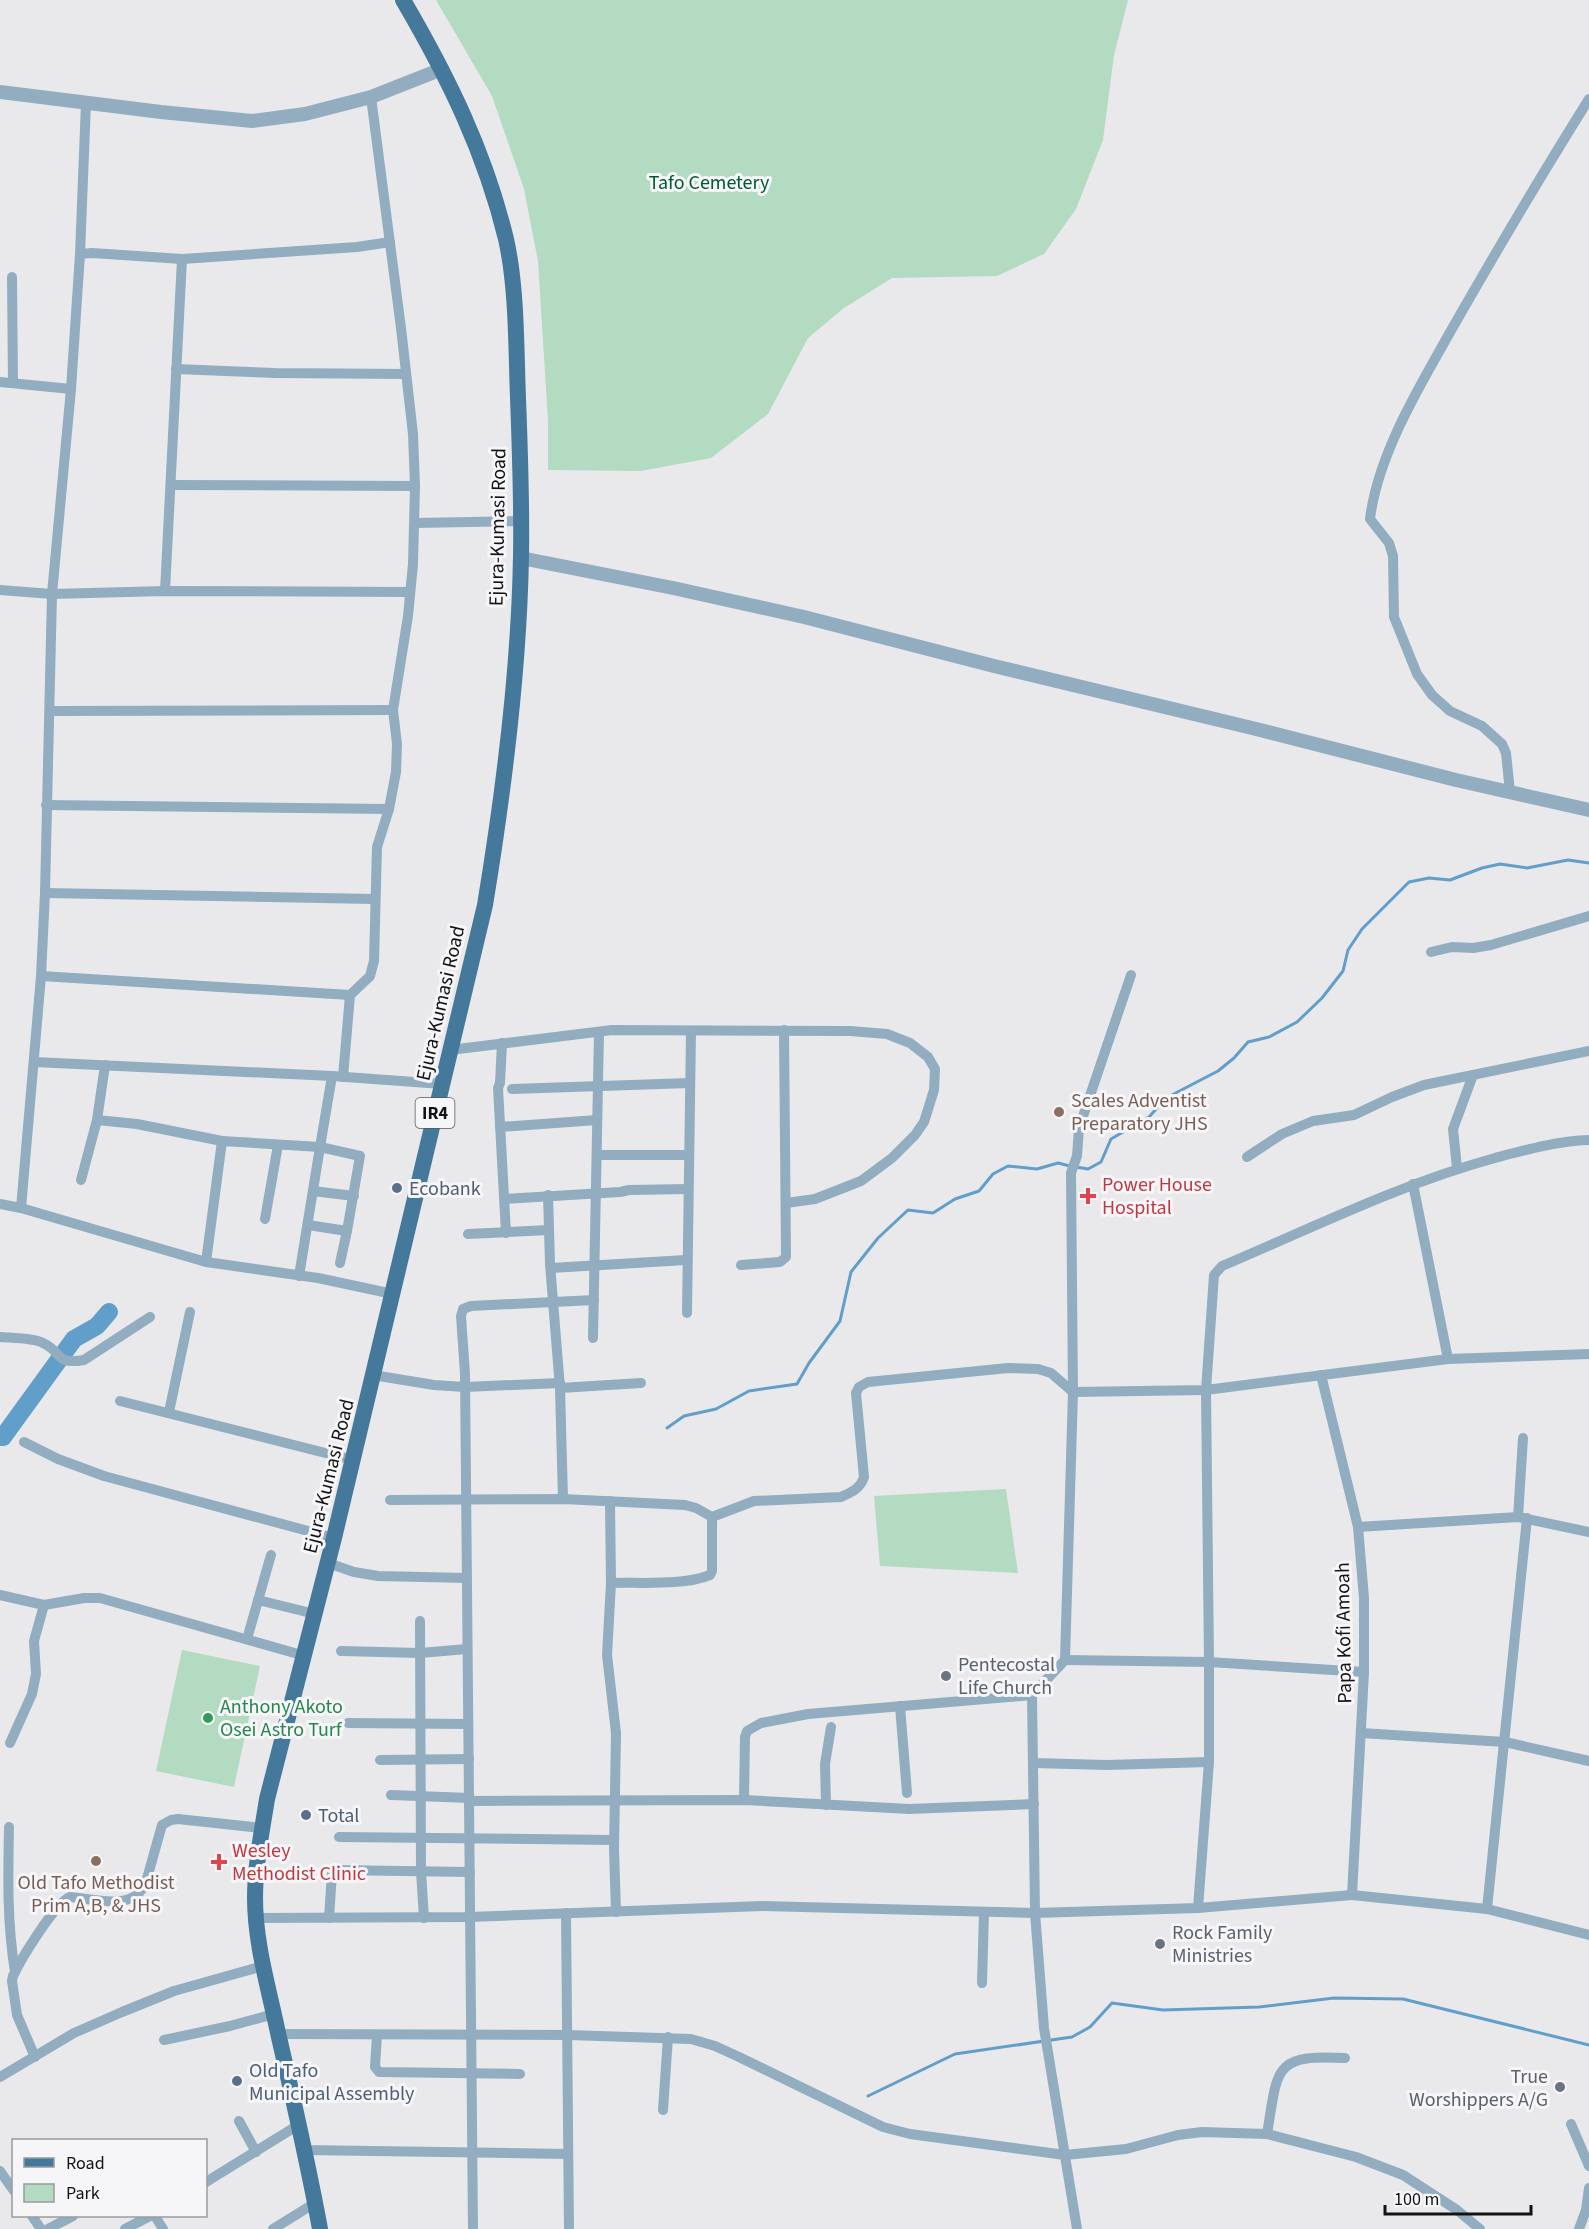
<svg xmlns="http://www.w3.org/2000/svg" width="1589" height="2229" font-family="'Source Sans 3',sans-serif">
<rect width="100%" height="100%" fill="#e9e9eb"/>
<g fill="#b2dbc1">
<path d="M436,0H1128L1114,55L1103,140L1076,209L1044,254L997,276L892,278L844,308L808,338L768,414L711,458L641,471L548,470V421L538,261L524,189L492,96Z"/>
<path d="M1006,1489L1018,1573L880,1566L874,1496Z"/>
<path d="M182,1650L260,1666L234,1787L156,1771Z"/>
</g>
<g fill="none" stroke-linecap="round" stroke-linejoin="round">
<g stroke="#619eca" stroke-width="3">
<path d="M1076,1167L1088,1169L1101,1162L1111,1139L1149,1117L1166,1098L1218,1071L1234,1058L1248,1042L1269,1037L1297,1022L1322,998L1343,971L1348,950L1362,929L1409,882L1429,878L1450,880L1482,868L1500,864L1527,868L1568,860L1589,863"/>
<path d="M667,1428L684,1416L716,1409L749,1391L797,1384L809,1363L840,1321L851,1272L878,1238L908,1210L933,1213L955,1199L979,1191L993,1174L1008,1166L1037,1169L1058,1163L1070,1166"/>
<path d="M868,2096L955,2054L1072,2037L1090,2027L1112,2003L1163,2010L1259,2007L1334,1998L1403,1999L1589,2045"/>
</g>
<path stroke="#619eca" stroke-width="18" d="M0,1437H3L74,1339L97,1326L109,1312"/>
<g stroke="#92adc0" stroke-width="10">
<path d="M80,254L92,253L182,259L357,247L390,242"/>
<path d="M12,277L13,383"/>
<path d="M176,369L275,373L406,374"/>
<path d="M0,382L71,389"/>
<path d="M171,485L415,486"/>
<path d="M415,523L521,521"/>
<path d="M0,590L52,594L165,591L410,592"/>
<path d="M165,591L182,259"/>
<path d="M50,711L393,710"/>
<path d="M1510,792L1506,753L1502,744L1482,726L1450,711L1432,695L1417,674L1394,617L1393,556L1389,543L1370,519C1378,453 1421,384 1453,327C1497,250 1542,174 1589,99"/>
<path d="M46,805L389,809"/>
<path d="M45,893L374,899"/>
<path d="M1431,952L1452,947L1473,948L1491,945L1589,916"/>
<path d="M41,976L350,995"/>
<path d="M502,1043L500,1083L498,1088L506,1233"/>
<path d="M450,1050L612,1030L850,1031L887,1034L910,1043L928,1057L935,1069L934,1090L924,1122L915,1135L892,1158L861,1181L815,1199L786,1203"/>
<path d="M34,1062L332,1076L442,1084"/>
<path d="M343,1077L350,995L370,976L374,961L377,847L389,809L396,772L397,744L393,710L408,616L413,564L415,486L413,434L401,328L371,97"/>
<path d="M512,1089L690,1083"/>
<path d="M97,1120L137,1124L222,1141"/>
<path d="M500,1127L597,1120"/>
<path d="M597,1155H689"/>
<path d="M1247,1157L1282,1134L1313,1121L1354,1115L1392,1097L1424,1085L1589,1051"/>
<path d="M1457,1168L1453,1129L1473,1075"/>
<path d="M81,1180L97,1120L105,1065"/>
<path d="M1413,1184L1448,1359"/>
<path d="M313,1191L354,1196"/>
<path d="M548,1195L550,1264L560,1388L563,1499"/>
<path d="M505,1199L620,1192L629,1190L688,1189"/>
<path d="M0,1204L21,1208L206,1262L318,1278L393,1294"/>
<path d="M21,1208L41,976L45,893L52,594L71,389L80,254L86,103"/>
<path d="M265,1219L278,1145"/>
<path d="M308,1225L347,1231L340,1263"/>
<path d="M468,1234L549,1230"/>
<path d="M206,1262L222,1141L320,1147L332,1076"/>
<path d="M741,1265L780,1262L786,1257L784,1030"/>
<path d="M551,1268L686,1260"/>
<path d="M299,1276L320,1147L360,1156L347,1231"/>
<path d="M687,1313L691,1031"/>
<path d="M0,1337C11,1338 34,1338 43,1343C64,1353 54,1365 84,1360L150,1317"/>
<path d="M593,1338L599,1032"/>
<path d="M373,1375L434,1385L465,1387L560,1383"/>
<path d="M1321,1375L1358,1527L1364,1598V1672L1352,1895"/>
<path d="M560,1388L641,1383"/>
<path d="M120,1401L353,1460"/>
<path d="M169,1412L190,1312"/>
<path d="M24,1442L58,1459L104,1476L334,1538"/>
<path d="M390,1500L563,1499L685,1505L696,1508L712,1517L754,1501L841,1497C852,1492 860,1489 864,1477L856,1393L859,1387L868,1382L1008,1368L1038,1369L1051,1373L1073,1392L1206,1390L1448,1359L1589,1354"/>
<path d="M610,1501L611,1583L607,1655L616,1733L614,1849L616,1912"/>
<path d="M1518,1517L1523,1438"/>
<path d="M1358,1527L1518,1517L1589,1532"/>
<path d="M328,1563L354,1572L378,1576L467,1578"/>
<path d="M611,1583C640,1582 683,1586 710,1575L712,1571V1517"/>
<path d="M0,1595L44,1605L84,1598H100L305,1656"/>
<path d="M258,1600L315,1614"/>
<path d="M420,1621L421,1871L424,1918"/>
<path d="M247,1639L271,1555"/>
<path d="M341,1651L420,1653L467,1649"/>
<path d="M1065,1660L1209,1662L1364,1672"/>
<path d="M900,1706L907,1793"/>
<path d="M348,1723L468,1724"/>
<path d="M1361,1733L1505,1742L1589,1761"/>
<path d="M10,1743L32,1694L36,1674L34,1641L44,1605"/>
<path d="M380,1760L469,1759"/>
<path d="M1033,1763L1107,1765L1209,1762"/>
<path d="M391,1795L470,1798"/>
<path d="M744,1800L745,1737L747,1731L761,1723L808,1714L1032,1695"/>
<path d="M470,1801L744,1800L909,1809L1034,1804"/>
<path d="M826,1805L825,1764L831,1727"/>
<path d="M9,1827C8,1876 7,1923 15,1972"/>
<path d="M339,1837L614,1840"/>
<path d="M1198,1908L1209,1762V1662L1206,1390L1214,1275L1222,1266C1312,1228 1400,1184 1495,1158C1525,1150 1557,1141 1589,1140"/>
<path d="M1487,1909L1527,1518"/>
<path d="M566,1913L569,2229"/>
<path d="M256,1918L470,1917L762,1906L1035,1913L1198,1908L1352,1895L1487,1909L1589,1935"/>
<path d="M329,1918L332,1873L335,1870L470,1872"/>
<path d="M982,1983L984,1912"/>
<path d="M279,2034L568,2035L691,2039L715,2046L739,2057L883,2127L910,2134L1065,2155L1126,2149L1178,2135L1202,2132L1267,2134L1356,2157L1403,2175L1457,2210L1480,2229"/>
<path d="M377,2035L375,2067L379,2072L520,2074"/>
<path d="M164,2040L230,2026L274,2014"/>
<path d="M35,2057L17,2015L12,1981L13,1976C21,1959 55,1903 70,1897C96,1899 134,1912 146,1882L162,1825L171,1820L178,1819L262,1828"/>
<path d="M0,2077L74,2033L122,2012L174,1991L263,1966"/>
<path d="M663,2110L668,2037"/>
<path d="M239,2121L256,2152"/>
<path d="M1571,2124L1589,2166"/>
<path d="M1267,2134C1278,2069 1272,2054 1345,2058"/>
<path d="M304,2150L568,2154"/>
<path d="M0,2171L14,2191"/>
<path d="M206,2182L300,2124"/>
<path d="M32,2216L41,2229"/>
<path d="M155,2216L163,2229"/>
<path d="M48,2229L73,2216"/>
<path d="M125,2229L150,2216"/>
<path d="M273,2229L315,2203"/>
<path d="M473,2229L465,1374L461,1316L463,1309L471,1306L594,1300"/>
<path d="M1077,2229L1044,2028L1035,1913L1032,1695L1065,1660L1073,1392L1071,1173L1077,1156L1079,1128L1131,975"/>
<path d="M1579,2229L1586,2210L1589,2188"/>
</g>
<g stroke="#92adc0" stroke-width="14">
<path d="M0,92L161,112L252,121L305,114L371,97L442,69"/>
<path d="M521,558L673,588L804,617L994,666L1252,728L1456,780L1589,810"/>
</g>
<path stroke="#45799b" stroke-width="16" d="M320,2229C308,2163 293,2098 278,2033C269,1989 255,1944 255,1898C255,1865 262,1831 267,1799L334,1538L485,905C504,790 519,673 521,556C522,503 520,451 518,398C516,347 517,288 506,239C485,152 448,77 403,0"/>
</g>
<g fill="#8d6e63" stroke="#f6f6f8" stroke-width="2">
<circle cx="1059" cy="1112" r="6"/>
<circle cx="96" cy="1861" r="6"/>
</g>
<g fill="#5c6f8a" stroke="#f6f6f8" stroke-width="2">
<circle cx="397" cy="1188" r="6"/>
<circle cx="306" cy="1815" r="6"/>
<circle cx="237" cy="2081" r="6"/>
</g>
<g fill="#e0444e" stroke="#f6f6f8" stroke-width="2">
<path d="M1085 1187h6v6h6v6h-6v6h-6v-6h-6v-6h6z"/>
<path d="M216 1853h6v6h6v6h-6v6h-6v-6h-6v-6h6z"/>
</g>
<g fill="#6b7280" stroke="#f6f6f8" stroke-width="2">
<circle cx="946" cy="1676" r="6"/>
<circle cx="1160" cy="1944" r="6"/>
<circle cx="1560" cy="2087" r="6"/>
</g>
<circle fill="#2e9e5b" stroke="#f6f6f8" stroke-width="2" cx="208" cy="1718" r="6"/>
<g text-anchor="middle" stroke-width="6" stroke-linejoin="round" paint-order="stroke">
<rect fill="#f6f6f8" stroke="#575758" stroke-width="1.5" x="415.5" y="1098" width="39" height="30" rx="4.5"/>
<g font-size="18" font-weight="bold" fill="#131314">
<text x="435" y="1119">IR4</text>
</g>
<g font-size="20" fill="#005833" stroke="#f6f6f8">
<text x="709" y="189">Tafo Cemetery</text>
</g>
<g font-size="20" fill="#131314" stroke="#f6f6f8">
<text transform="translate(497 527) rotate(-89)" y="7">Ejura-Kumasi Road</text>
<text transform="translate(440 1003) rotate(-77)" y="7">Ejura-Kumasi Road</text>
<text transform="translate(328 1476) rotate(-76)" y="7">Ejura-Kumasi Road</text>
<text transform="translate(1343 1633) rotate(-91)" y="7">Papa Kofi Amoah</text>
</g>
<g font-size="20" fill="#785e54" stroke="#f6f6f8" text-anchor="start">
<text x="1071" y="1107">Scales Adventist<tspan x="1071" dy="23">Preparatory JHS</tspan></text>
<text x="96" y="1889" text-anchor="middle">Old Tafo Methodist<tspan x="96" dy="23">Prim A,B, &amp; JHS</tspan></text>
</g>
<g font-size="20" fill="#be3a42" stroke="#f6f6f8" text-anchor="start">
<text x="1102" y="1191">Power House<tspan x="1102" dy="23">Hospital</tspan></text>
<text x="232" y="1857">Wesley<tspan x="232" dy="23">Methodist Clinic</tspan></text>
</g>
<g font-size="20" fill="#4e5e75" stroke="#f6f6f8" text-anchor="start">
<text x="409" y="1195">Ecobank</text>
<text x="318" y="1822">Total</text>
<text x="249" y="2077">Old Tafo<tspan x="249" dy="23">Municipal Assembly</tspan></text>
</g>
<g font-size="20" fill="#5b616d" stroke="#f6f6f8" text-anchor="start">
<text x="958" y="1671">Pentecostal<tspan x="958" dy="23">Life Church</tspan></text>
<text x="1172" y="1939">Rock Family<tspan x="1172" dy="23">Ministries</tspan></text>
<text x="1548" y="2083" text-anchor="end">True<tspan x="1548" dy="23">Worshippers A/G</tspan></text>
</g>
<g font-size="20" fill="#27864d" stroke="#f6f6f8" text-anchor="start">
<text x="220" y="1713">Anthony Akoto<tspan x="220" dy="23">Osei Astro Turf</tspan></text>
</g>
</g>
<rect x="12" y="2139" width="195" height="78" fill="#f6f6f8" stroke="#9b9b9d" stroke-width="1.5"/>
<rect x="24" y="2158" width="30" height="9" fill="#45799b" stroke="#9b9b9d" stroke-width="1.5"/>
<text x="66" y="2169" font-size="18" fill="#131314">Road</text>
<rect x="24" y="2184" width="30" height="18" fill="#b2dbc1" stroke="#9b9b9d" stroke-width="1.5"/>
<text x="66" y="2199" font-size="18" fill="#131314">Park</text>
<path d="M1385 2205v9h146v-9" fill="none" stroke="#131314" stroke-width="3"/>
<text x="1394" y="2205" font-size="18" fill="#131314" stroke="#f6f6f8" stroke-width="4.5" paint-order="stroke">100 m</text>
</svg>
